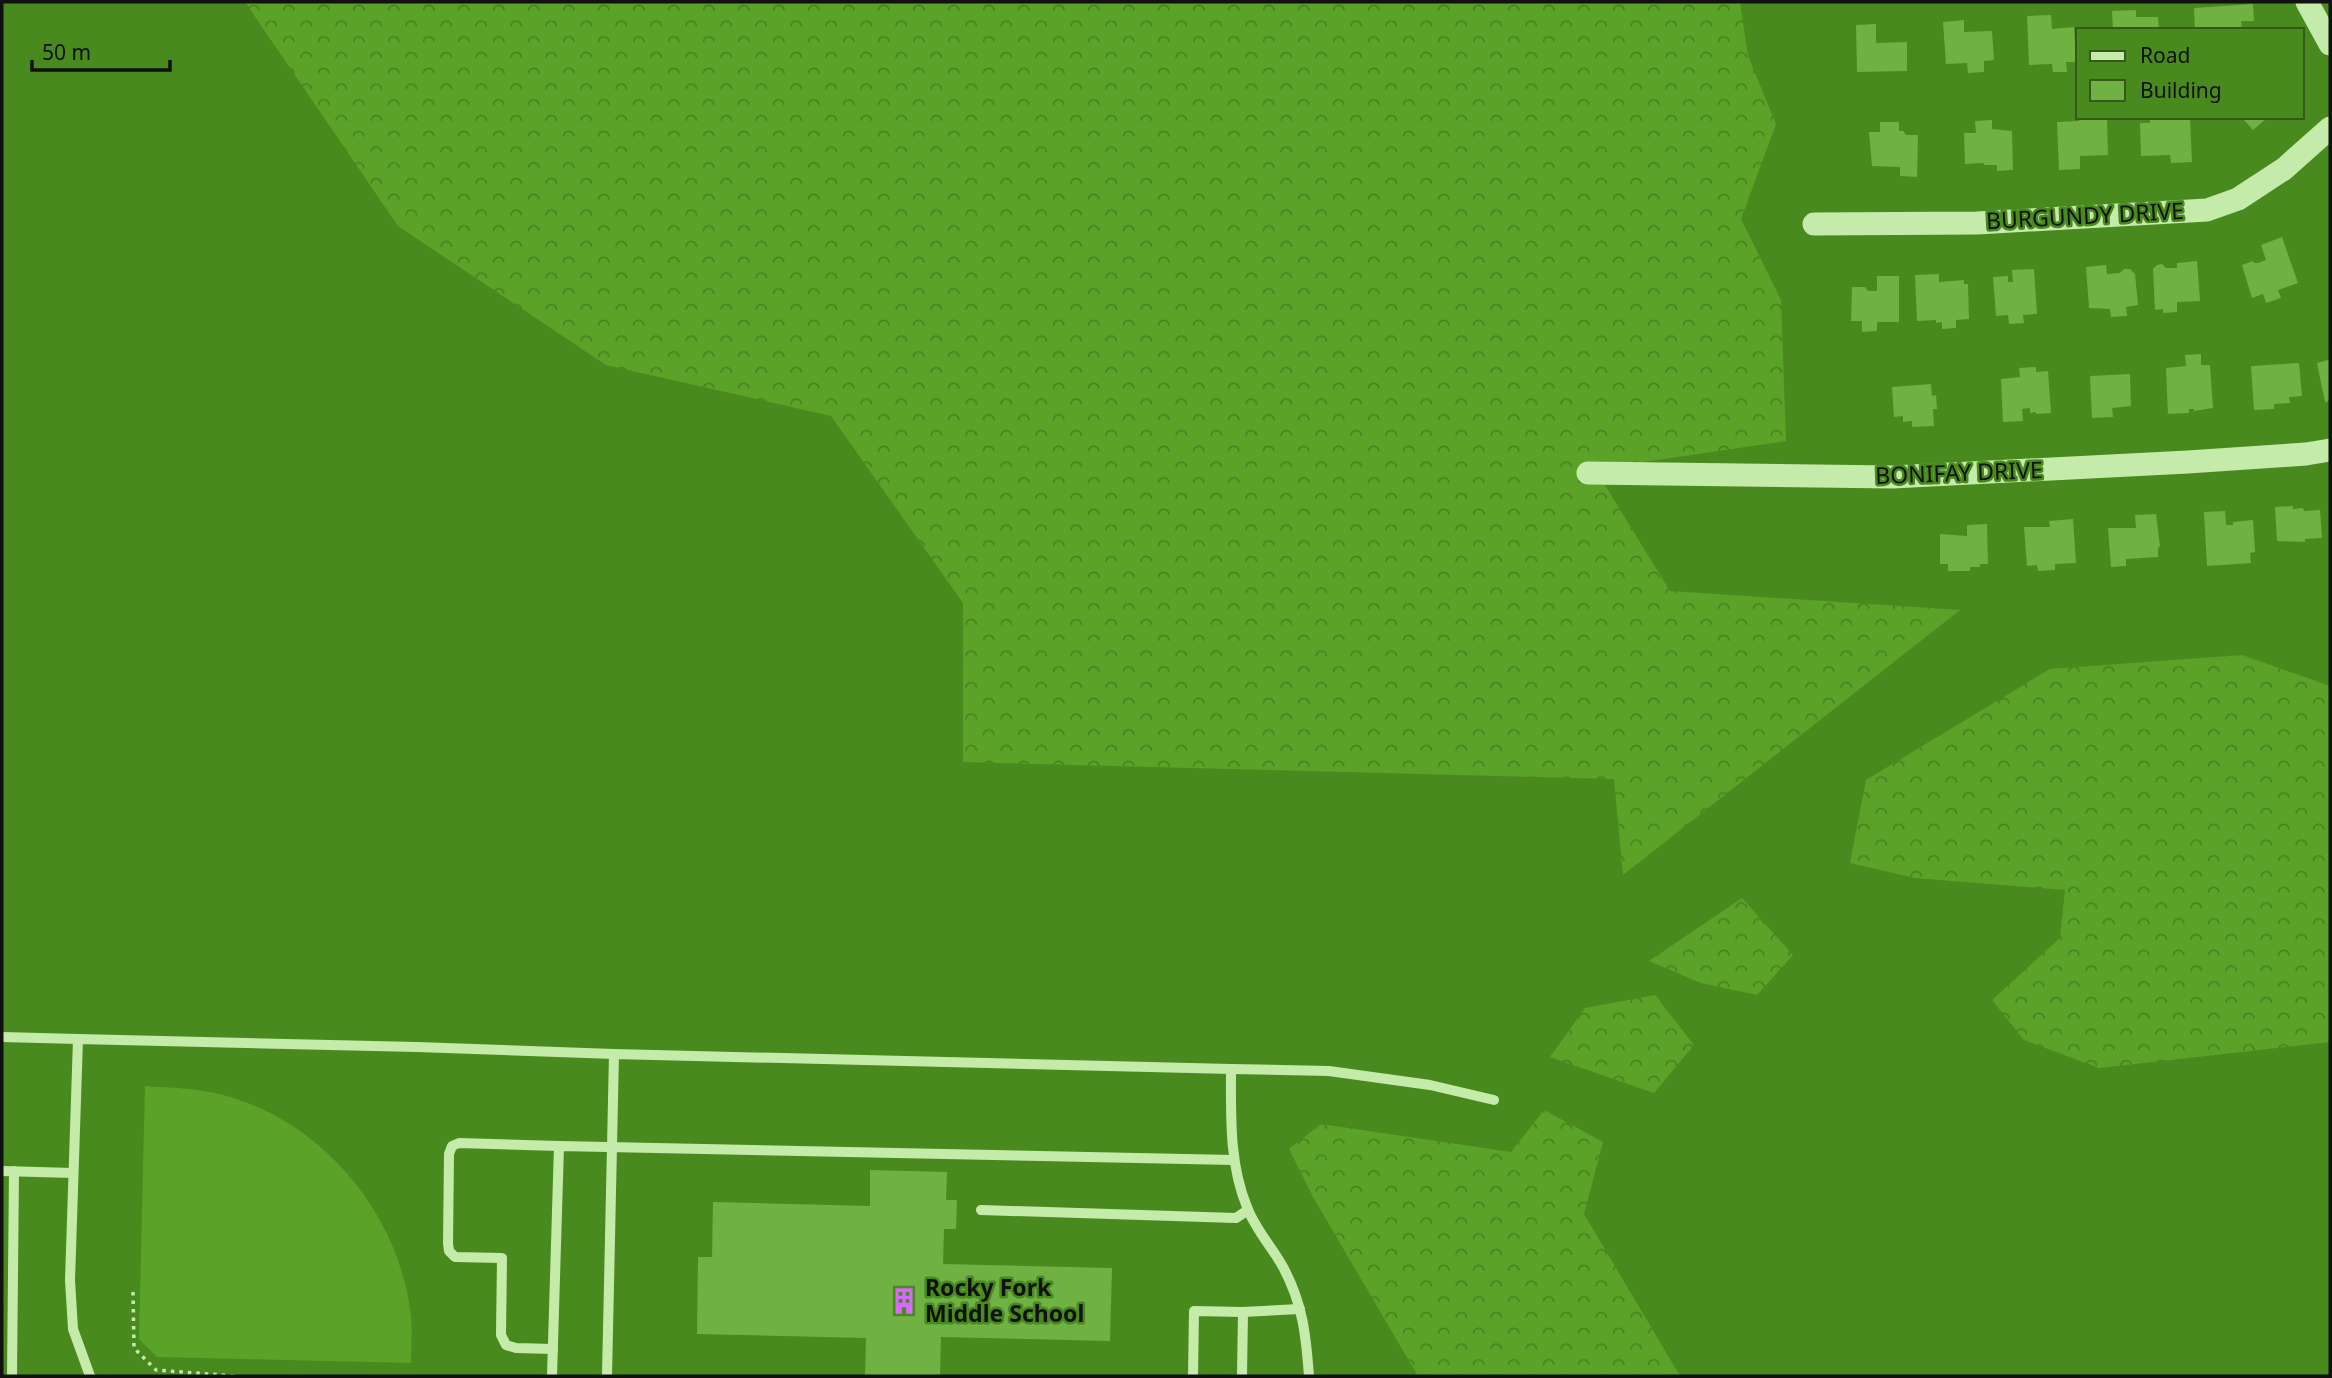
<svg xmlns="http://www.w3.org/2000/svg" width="2332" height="1378" font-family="'Noto Sans',sans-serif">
<defs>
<pattern id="forest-crowns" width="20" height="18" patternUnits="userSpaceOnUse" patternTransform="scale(1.75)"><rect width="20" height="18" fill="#5aa328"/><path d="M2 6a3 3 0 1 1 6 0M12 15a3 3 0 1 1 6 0" fill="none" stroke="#498321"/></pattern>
</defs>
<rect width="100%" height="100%" fill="#498a1f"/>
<g fill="url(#forest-crowns)">
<path d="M245,2H1740L1748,56L1776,124L1741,219L1781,300L1786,441L1595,469L1670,591L1960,610L1623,875L1614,779L963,762V603L831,416L606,365L398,226Z"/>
<path d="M2242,655L2330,686V1042L2099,1068L2024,1040L1992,1000L2060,938L2065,890L1915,878L1850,863L1866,780L2050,669Z"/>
<path d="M1742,898L1793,955L1757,995L1701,983L1649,961Z"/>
<path d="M1655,995L1694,1045L1654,1093L1550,1057L1585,1008Z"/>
<path d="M1544,1110L1603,1142L1584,1214L1680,1376H1418L1313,1197L1289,1149L1321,1124L1511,1152Z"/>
</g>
<path fill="#5aa328" d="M145,1086C170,1088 195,1088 219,1094C319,1118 396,1209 410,1309C413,1326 411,1345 411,1363L157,1357L139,1339Z"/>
<g fill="#6fb143">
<path d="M2253,4L2254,21H2241L2242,30H2195L2194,8Z"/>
<path d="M2136,10V17H2158L2159,30H2113L2112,11Z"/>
<path d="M2051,15L2052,29L2074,27L2076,62H2066L2067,72H2053L2052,64L2029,65L2027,16Z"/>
<path d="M1964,20V32L1992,31L1994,60L1984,61V72L1968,73L1967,63L1946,64L1943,22Z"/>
<path d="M1876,24V43L1907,42V71L1857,72L1856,25Z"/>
<path d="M2079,117L2107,120L2108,155L2080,156V169L2059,170L2057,122L2079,121Z"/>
<path d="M2150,117L2190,119L2192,162L2171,163L2170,155L2141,156L2140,123H2150Z"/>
<path d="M2248,117H2268L2253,130L2244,120Z"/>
<path d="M1992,120V129L2012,131L2013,170L1997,171V165H1985L1983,163L1965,164L1964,133H1976L1975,121Z"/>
<path d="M1880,122H1899V131H1903L1906,135H1918L1917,177L1900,176V167L1872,166L1869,132H1880Z"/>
<path d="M2282,237L2298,283L2278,290L2281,298L2266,303L2263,294L2252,298L2242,265L2253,261L2254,263H2258L2266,260L2261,245Z"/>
<path d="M2197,261L2200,301L2177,302V312L2163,313V309L2155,310L2153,269L2157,265L2162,264L2166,268H2177V263Z"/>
<path d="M2106,265L2107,274L2120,273L2124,269H2130L2135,274L2138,305L2126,307L2127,316L2111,317L2110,309L2089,308L2086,267Z"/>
<path d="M2034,269L2037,314L2023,315L2024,323L2009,324L2008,315L1996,316L1993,277L2008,276V282H2013L2012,270Z"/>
<path d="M1939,274V282L1964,280V284H1968L1969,319L1956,320V328L1942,329V322L1936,323V320L1917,321L1915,275Z"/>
<path d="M1877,276H1899V322H1877V331L1862,332V321H1851L1852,287H1865L1868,291H1877Z"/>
<path d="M2201,354V365H2210L2213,408L2194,411V409H2189V413L2168,414L2166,368L2186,366L2185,355Z"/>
<path d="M2330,357V401L2325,402L2317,363L2328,360Z"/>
<path d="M2299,363L2302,396L2289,397L2290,403L2274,404V409L2254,410L2251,366Z"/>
<path d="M2036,367V372L2048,371L2051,413L2036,414V412L2030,413V408L2022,409L2023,421L2003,422L2001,379L2020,377L2019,368Z"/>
<path d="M2130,374L2131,406L2112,408L2113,417L2092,418L2090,376Z"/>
<path d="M1931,384L1932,396L1936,395L1937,409H1933L1934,426L1912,427V421L1903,422V416L1894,417L1892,387Z"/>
<path d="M2293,506V509L2303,508L2304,511L2320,510L2322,538L2305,539V542L2277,541L2275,507Z"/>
<path d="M2225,511L2226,525H2233V522L2253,520L2255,552L2250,553L2251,563L2207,566L2204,512Z"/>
<path d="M2156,514L2160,546L2158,548V557L2126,559V566L2111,567L2108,528H2136L2135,515Z"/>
<path d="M2073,519L2076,563L2055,564V570L2038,571L2037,565L2027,566L2024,527H2050L2049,521Z"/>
<path d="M1987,524L1988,564H1980V567H1970V571H1948V564H1940V534L1967,536V525Z"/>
<path d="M870,1170L947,1172L946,1200H957L956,1229H944L943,1264L1112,1268L1110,1341L941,1337L940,1376H865L866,1338L697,1334L698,1257H712L713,1202L870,1206Z"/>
</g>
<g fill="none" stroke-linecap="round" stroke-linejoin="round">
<path stroke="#c5ebaa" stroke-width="3.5" stroke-dasharray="3.5 5" stroke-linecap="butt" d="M133,1292L134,1348L156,1370L235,1376"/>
<g stroke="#c5ebaa" stroke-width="10">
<path d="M2,1037L78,1039"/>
<path d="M1231,1069L1329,1071L1430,1085L1494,1100"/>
<path d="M2,1171L73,1173"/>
<path d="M981,1210L1236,1218L1248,1210"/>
<path d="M553,1349L516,1348L506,1345L501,1335L502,1258L455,1257L449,1251L448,1243L449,1154L452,1146L459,1143L559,1146"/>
<path d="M12,1376L14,1171"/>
<path d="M90,1376L73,1329L70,1280L78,1039L417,1047L614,1054"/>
<path d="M552,1376L559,1146L1234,1160"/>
<path d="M607,1376L614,1054L1231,1069C1231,1116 1229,1163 1247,1207C1255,1229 1272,1247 1283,1267C1303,1304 1306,1336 1309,1376"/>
<path d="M1193,1376L1194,1311L1243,1312L1300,1309"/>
<path d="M1242,1376L1243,1312"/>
</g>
<g stroke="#c5ebaa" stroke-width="23">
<path d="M2307,2L2330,44"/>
<path d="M1814,224L1977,223L2207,210L2238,199L2284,169L2330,128"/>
<path d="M1588,473L1892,477L2188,462L2306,454L2330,450"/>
</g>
</g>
<defs>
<symbol id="building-bare" viewBox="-9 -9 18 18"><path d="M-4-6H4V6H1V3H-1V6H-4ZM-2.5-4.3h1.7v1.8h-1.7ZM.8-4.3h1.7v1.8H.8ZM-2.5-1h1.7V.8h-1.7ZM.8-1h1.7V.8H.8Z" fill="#d76afa" stroke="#498a1f" stroke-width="2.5" paint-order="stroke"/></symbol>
</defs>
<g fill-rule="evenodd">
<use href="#building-bare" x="885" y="1282" width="38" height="38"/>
</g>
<g text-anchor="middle" stroke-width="5" stroke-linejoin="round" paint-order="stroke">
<g font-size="23" fill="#111" stroke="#498a1f">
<text transform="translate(2085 216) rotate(-3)" y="8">BURGUNDY DRIVE</text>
<text transform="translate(1959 473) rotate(-2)" y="8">BONIFAY DRIVE</text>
</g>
<g font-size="23" font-weight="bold" fill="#111" stroke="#498a1f" text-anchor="start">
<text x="925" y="1296">Rocky Fork<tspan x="925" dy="26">Middle School</tspan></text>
</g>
</g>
<rect width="2332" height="1378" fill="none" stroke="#111111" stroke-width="7"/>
<rect x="2076" y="28" width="228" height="91" fill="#498a1f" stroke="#335a19" stroke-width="2"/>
<rect x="2090" y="51" width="35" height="10" fill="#c5ebaa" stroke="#335a19" stroke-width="2"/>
<text x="2140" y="63" font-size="21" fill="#111111">Road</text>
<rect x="2090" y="80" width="35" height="21" fill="#6fb143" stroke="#335a19" stroke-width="2"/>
<text x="2140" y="98" font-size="21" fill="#111111">Building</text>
<path d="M32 60v10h138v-10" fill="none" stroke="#111111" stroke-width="3.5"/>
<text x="42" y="60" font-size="21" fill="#111111" stroke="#498a1f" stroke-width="5" paint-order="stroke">50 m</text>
</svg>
